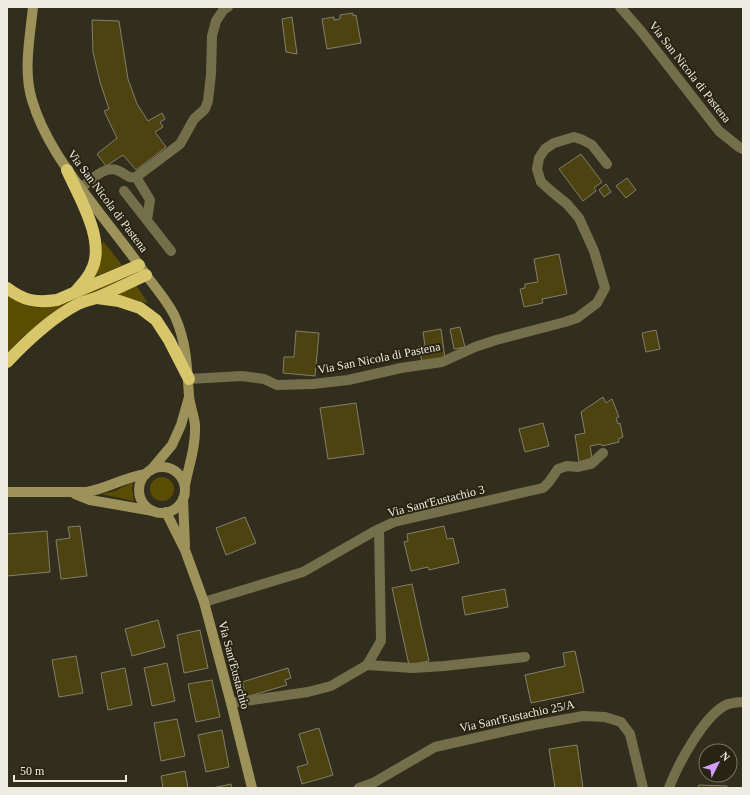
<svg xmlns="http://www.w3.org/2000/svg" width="750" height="795" font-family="Georgia,serif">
<rect width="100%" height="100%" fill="#322e1e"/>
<g fill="#5a4d00">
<path d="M103,241L122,265L93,278Z"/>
<path d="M124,276L125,279L47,317L25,335L7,353V295C15,300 22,305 32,307C54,312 102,286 124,276Z"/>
<path d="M136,285L148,303L116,295Z"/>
<circle cx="162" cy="489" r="12"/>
<path d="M133,482L132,488L134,501L101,494L115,491Z"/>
</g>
<g fill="#4c4311" stroke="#827e6b">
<path d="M353,13V16L356,15L361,43L327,49L322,19L334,17V20L340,19V15Z"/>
<path d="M292,17L297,54L286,52L282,19Z"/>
<path d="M92,20L119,21L128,79L137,104L148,121L162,113L165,119L160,122L163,127L155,132L166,147L136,170L123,155L106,166L97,154L117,138L104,111L109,109L100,82L93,52Z"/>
<path d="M581,154L602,182L594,188L596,191L583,201L559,169Z"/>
<path d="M627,178L636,190L626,198L616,186Z"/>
<path d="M606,184L611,192L604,197L599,190Z"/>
<path d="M559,254L567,294L542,299L543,303L524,307L520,289L525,288V284L538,282L534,259Z"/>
<path d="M460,327L465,347L454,349L450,329Z"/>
<path d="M441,329L445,358L422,362L419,346H425L423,332Z"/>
<path d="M656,330L660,349L646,352L642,333Z"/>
<path d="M296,331L319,333L315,376L283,373L284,357H294Z"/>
<path d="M603,397L606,403L612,399L619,417L616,418L618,424L620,423L623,437L618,439L619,442L602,446L601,444L590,446L592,458L579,462L575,435L585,433L581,412Z"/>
<path d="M356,403L364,454L328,459L320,408Z"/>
<path d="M543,423L549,446L525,452L519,429Z"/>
<path d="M245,517L256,543L226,555L216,528Z"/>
<path d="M80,526L87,576L61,579L56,540L70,538L68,527Z"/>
<path d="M444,526L447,539L453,538L459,563L429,570L428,567L411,571L404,542L408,541L407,534Z"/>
<path d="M47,531L50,572L7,576V534Z"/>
<path d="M412,584L429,661L409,665L392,588Z"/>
<path d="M505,589L508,607L465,615L462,597Z"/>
<path d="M158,620L165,647L132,656L125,629Z"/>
<path d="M200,630L208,668L184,673L177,635Z"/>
<path d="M575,651L584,692L531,703L525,675L565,666L563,653Z"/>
<path d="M76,656L83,693L59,697L52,660Z"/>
<path d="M167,663L175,701L152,706L144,668Z"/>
<path d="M125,668L132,705L108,710L101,673Z"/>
<path d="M288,668L291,678L285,680L287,685L246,697L242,682Z"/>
<path d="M212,680L220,717L196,722L188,684Z"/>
<path d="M177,719L185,756L161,761L154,723Z"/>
<path d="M319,728L333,775L302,784L297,767L308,764L299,734Z"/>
<path d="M222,730L229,767L206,772L198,735Z"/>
<path d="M577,745L583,788H555L549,749Z"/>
<path d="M185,771L188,788H163L161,776Z"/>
<path d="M231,784L232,788H212Z"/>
<path d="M699,785L727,786V788H698Z"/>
</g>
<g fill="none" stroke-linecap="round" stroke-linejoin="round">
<g stroke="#756e4b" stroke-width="10">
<path d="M620,7L641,31L719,131L739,147L743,149"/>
<path d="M136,177L150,200L147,220"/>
<path d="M81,188C91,180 106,164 119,171C128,175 126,178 136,177L180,144L194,119L205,109L208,101L211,74L212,36L216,21L224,9L228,7"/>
<path d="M124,191L171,251"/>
<path d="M189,379L242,376L264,379L277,385L313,384L348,380L401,368L442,362L475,347L496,340L565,322L577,318L597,303L605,288L594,251L579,218L567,204L551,191L541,182L537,169L539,158L545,149L554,143L574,137L583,140L592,145L607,164"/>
<path d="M204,602L303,572L373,532L394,522L543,488L549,482L558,469L567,466L578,467L591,464L603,453"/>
<path d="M367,665L413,668L444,666L525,657"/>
<path d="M231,703L308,692L331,686L367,665L381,641L379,529"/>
<path d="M359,788L373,783L435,747L529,726L583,716L605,717L621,722L630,734L643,788"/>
<path d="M669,788C677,766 705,713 728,704C732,703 738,702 743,702"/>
</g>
<g stroke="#9d9259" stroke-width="10">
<path d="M33,7C30,37 23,71 32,100C43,137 66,169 89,199C108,225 129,250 147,276C157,290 170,304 176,319C187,345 187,368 189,396C190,406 194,415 195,425C196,446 189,465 185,485"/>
<circle cx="162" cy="490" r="23"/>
<path d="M151,470L172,445L181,425L189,397"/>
<path d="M7,492H87C108,488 125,477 146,474"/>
<path d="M75,494L90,500L153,511"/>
<path d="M183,499L185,546"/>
<path d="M166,512L185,550L204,602L231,703L252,788"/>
</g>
<g stroke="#d8c66b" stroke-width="12">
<path d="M67,170C79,197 107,242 91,271C88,278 81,285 76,291"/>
<path d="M7,288C24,301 36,303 57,300L139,265"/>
<path d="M97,298L119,301L140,308L156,320L169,340L189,379"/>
<path d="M7,362C28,340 51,318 78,304C84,301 90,300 96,298C113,291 130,282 146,275"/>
</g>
</g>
<g text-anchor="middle" stroke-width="4" stroke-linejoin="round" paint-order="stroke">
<g font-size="12" fill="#eeece2" stroke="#282414">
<text transform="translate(690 72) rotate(52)" y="4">Via San Nicola di Pastena</text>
<text transform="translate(108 201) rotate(53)" y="4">Via San Nicola di Pastena</text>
<text transform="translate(379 358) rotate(-11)" y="4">Via San Nicola di Pastena</text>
<text transform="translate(436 501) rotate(-14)" y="4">Via Sant'Eustachio 3</text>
<text transform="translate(234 665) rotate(75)" y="4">Via Sant'Eustachio</text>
<text transform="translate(517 716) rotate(-12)" y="4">Via Sant'Eustachio 25/A</text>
</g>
</g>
<rect width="750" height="795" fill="none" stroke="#eeece2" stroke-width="16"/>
<g transform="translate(718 763) rotate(48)"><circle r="19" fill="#282414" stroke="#777466"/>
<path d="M0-3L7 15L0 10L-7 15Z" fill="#d19dfe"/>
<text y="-6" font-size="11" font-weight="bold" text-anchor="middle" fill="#eeece2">N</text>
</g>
<path d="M14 775v6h112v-6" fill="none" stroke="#eeece2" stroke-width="2"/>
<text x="20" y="775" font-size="12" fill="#eeece2" stroke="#282414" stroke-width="3" paint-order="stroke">50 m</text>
</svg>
